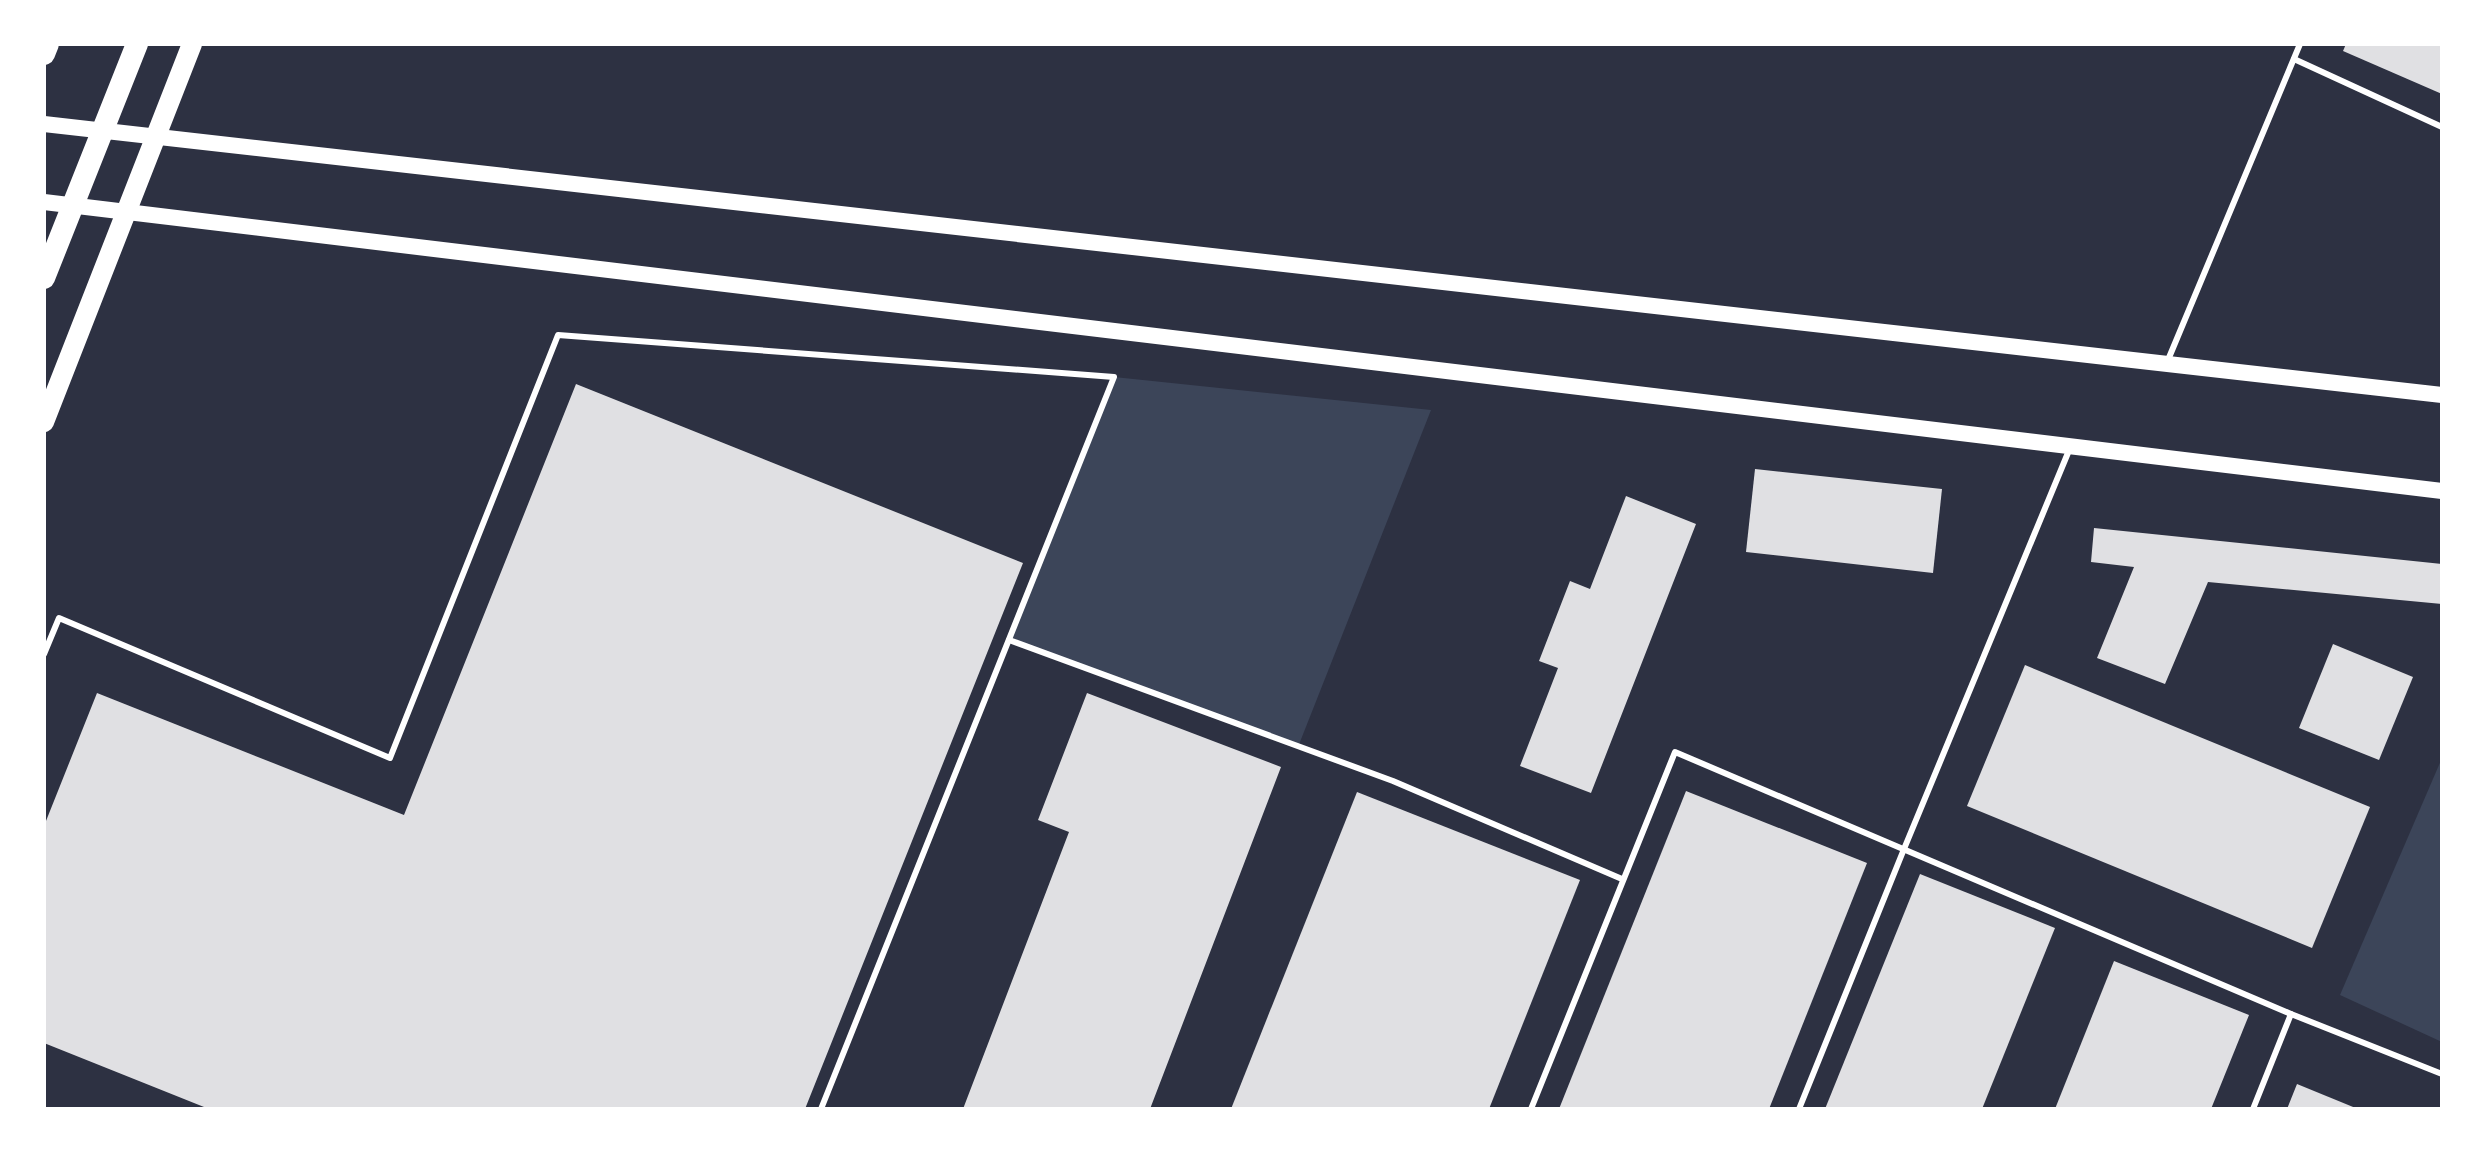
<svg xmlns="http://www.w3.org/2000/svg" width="2486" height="1153" font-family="Georgia,serif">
<rect width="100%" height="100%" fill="#2d3142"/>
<g fill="#3c4559">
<path d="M1114,377L1431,410L1298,747L1009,640Z"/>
<path d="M2442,758V1042L2340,995Z"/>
</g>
<g fill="#e0e0e3">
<path d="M2346,44H2442V94L2343,51Z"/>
<path d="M576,384L1023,563L805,1109H209L44,1043V826L97,693L404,815Z"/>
<path d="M1755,469L1942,489L1933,573L1746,552Z"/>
<path d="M1626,496L1696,524L1591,793L1520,766L1558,668L1539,661L1570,581L1590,589Z"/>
<path d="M2094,528L2442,564V604L2208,582L2165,684L2097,658L2134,567L2091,562Z"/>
<path d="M2333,644L2413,677L2379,760L2299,728Z"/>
<path d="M2025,665L2370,807L2312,948L1967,806Z"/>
<path d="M1087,693L1281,767L1150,1109H963L1069,832L1038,820Z"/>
<path d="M1686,791L1867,863L1769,1109H1559Z"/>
<path d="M1357,792L1580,880L1489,1109H1231Z"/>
<path d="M1920,874L2055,928L1982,1109H1825Z"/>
<path d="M2114,961L2249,1015L2211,1109H2055Z"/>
<path d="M2297,1084L2358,1109H2287Z"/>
</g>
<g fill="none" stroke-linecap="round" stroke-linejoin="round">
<g stroke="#fff" stroke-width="6">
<path d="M2294,59L2442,127"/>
<path d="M2168,360L2300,44"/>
<path d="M1009,640L1393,781L1622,879"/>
<path d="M44,654L59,618L390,758L558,335L1114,377L821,1109"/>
<path d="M2291,1014L2442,1074"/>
<path d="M1531,1109L1675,752L2291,1014L2253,1109"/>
<path d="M1799,1109L1904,849L2070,448"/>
</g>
<g stroke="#fff" stroke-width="16">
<path d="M44,124L2442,395"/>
<path d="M44,202L2442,491"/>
</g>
<path stroke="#fff" stroke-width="20" d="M44,422L192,44"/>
<g stroke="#fff" stroke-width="22">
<path d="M44,54L48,44"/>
<path d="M44,278L137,44"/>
</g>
</g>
<rect width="2486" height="1153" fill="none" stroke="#ffffff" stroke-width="92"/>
</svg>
